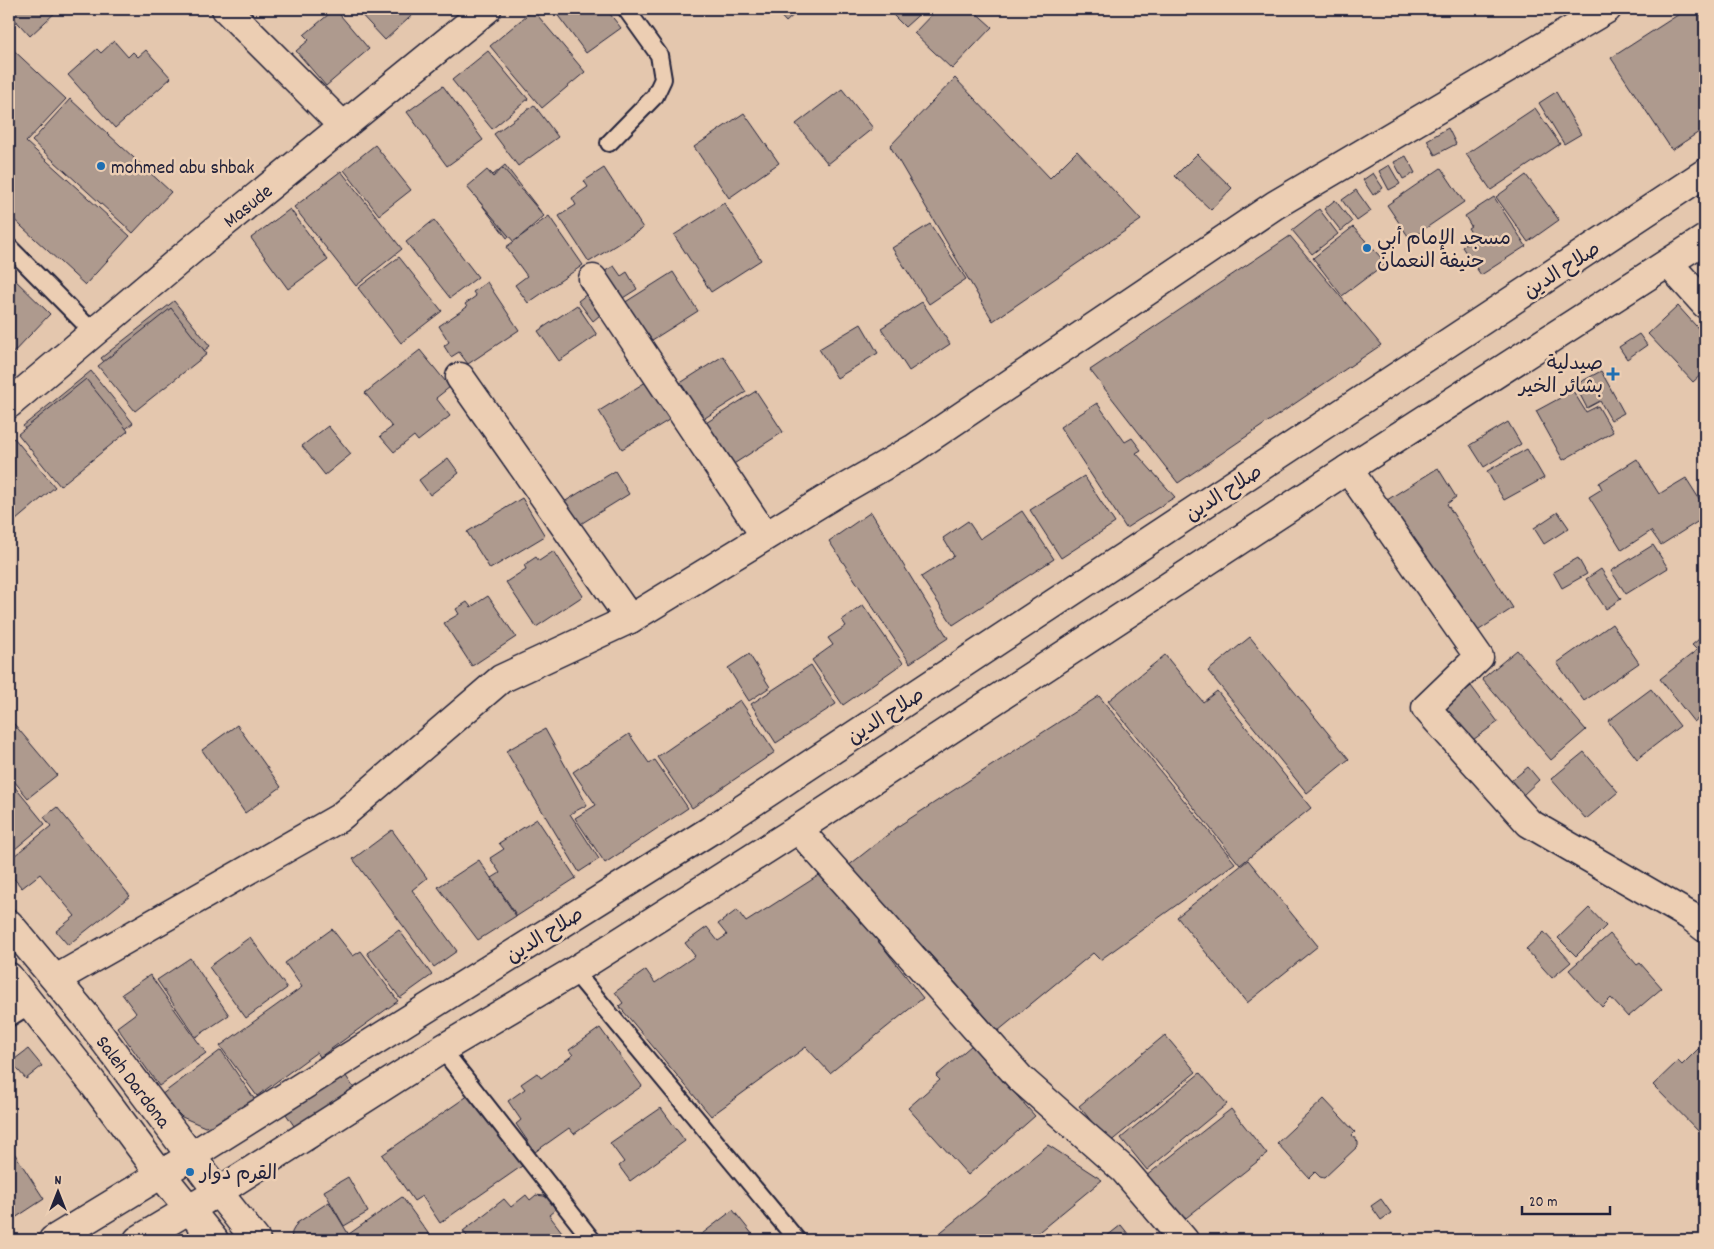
<svg xmlns="http://www.w3.org/2000/svg" width="1714" height="1249" font-family="Dekko,'Playpen Sans Arabic',sans-serif">
<rect width="100%" height="100%" fill="#e4c7ae"/>
<filter id="ink" filterUnits="userSpaceOnUse"><feTurbulence type="fractalNoise" baseFrequency=".02" numOctaves="2"/><feDisplacementMap in="SourceGraphic" scale="10" xChannelSelector="R" yChannelSelector="G"/><feConvolveMatrix kernelMatrix="1 2 1 2 8 2 1 2 1" color-interpolation-filters="sRGB"/></filter>
<g filter="url(#ink)">
<g fill="#ae9a8e" stroke="#22223b">
<path d="M9,9H59L30,36L9,13Z"/>
<path d="M335,9L369,49L326,86L296,51L309,40L304,35Z"/>
<path d="M356,9H419L385,40Z"/>
<path d="M553,9H606L621,28L586,53Z"/>
<path d="M774,9H798L799,10L786,22Z"/>
<path d="M887,9H925L905,27Z"/>
<path d="M937,9H972L992,27L952,69L914,33Z"/>
<path d="M1687,9H1705V128L1672,150L1611,58Z"/>
<path d="M533,10L585,72L542,108L490,46Z"/>
<path d="M114,41L128,57L133,52L138,57L146,50L171,78L115,128L68,75L97,49L101,53Z"/>
<path d="M9,46L66,99L26,142L130,236L85,285L9,215Z"/>
<path d="M488,51L528,99L492,129L452,80Z"/>
<path d="M955,78L1050,178L1077,151L1141,220L993,321L890,146Z"/>
<path d="M443,86L483,140L447,166L407,112Z"/>
<path d="M842,89L873,128L828,164L796,124Z"/>
<path d="M1556,92L1581,134L1564,144L1539,103Z"/>
<path d="M70,99L171,192L133,233L32,141Z"/>
<path d="M534,105L558,137L518,166L494,134Z"/>
<path d="M1535,108L1560,144L1491,190L1466,154Z"/>
<path d="M744,113L779,163L729,198L694,147Z"/>
<path d="M1448,128L1456,144L1435,155L1427,140Z"/>
<path d="M375,145L411,190L379,215L344,170Z"/>
<path d="M1197,154L1232,188L1211,210L1175,176Z"/>
<path d="M1406,156L1415,173L1403,179L1394,162Z"/>
<path d="M505,165L541,212L507,238L469,188L490,172L493,175Z"/>
<path d="M1389,165L1400,184L1389,190L1379,171Z"/>
<path d="M503,168L544,216L514,242L467,187L487,170L493,177Z"/>
<path d="M604,168L643,228L589,262L559,216L576,205L572,198L588,187L584,181Z"/>
<path d="M1441,168L1464,202L1410,239L1387,205Z"/>
<path d="M341,171L402,249L356,286L294,207Z"/>
<path d="M1373,173L1383,188L1373,195L1363,180Z"/>
<path d="M1526,175L1559,220L1528,242L1496,197Z"/>
<path d="M1356,190L1371,211L1357,221L1342,200Z"/>
<path d="M1494,197L1526,246L1481,275L1462,247L1475,239L1468,228L1471,226L1465,216Z"/>
<path d="M1335,200L1352,222L1341,231L1324,209Z"/>
<path d="M724,203L761,260L711,292L674,235Z"/>
<path d="M290,209L328,260L288,289L251,238Z"/>
<path d="M1319,209L1338,234L1312,254L1292,230Z"/>
<path d="M549,216L583,265L528,303L515,285L527,276L506,247Z"/>
<path d="M434,220L478,277L450,298L406,242Z"/>
<path d="M930,224L966,279L929,304L892,248Z"/>
<path d="M1353,227L1386,263L1342,296L1313,258Z"/>
<path d="M1290,236L1381,345L1178,483L1090,370Z"/>
<path d="M399,257L442,311L401,343L358,288Z"/>
<path d="M614,266L621,276L627,272L637,289L615,303L598,275Z"/>
<path d="M673,272L698,311L649,342L624,303Z"/>
<path d="M9,274L50,314L9,357Z"/>
<path d="M487,282L519,330L468,364L459,352L451,357L444,346L449,342L439,326L467,307L465,304L476,296L473,292Z"/>
<path d="M591,291L606,310L593,321L578,301Z"/>
<path d="M174,301L210,346L138,404L101,358Z"/>
<path d="M922,302L950,344L909,371L881,328Z"/>
<path d="M577,305L597,335L559,361L538,331Z"/>
<path d="M1678,306L1705,336V371L1693,382L1648,334Z"/>
<path d="M171,308L207,354L135,411L98,366Z"/>
<path d="M861,324L878,353L837,378L819,349Z"/>
<path d="M1639,334L1647,345L1627,359L1619,347Z"/>
<path d="M420,350L450,387L436,398L450,416L418,441L414,436L394,452L380,436L392,427L365,393Z"/>
<path d="M723,356L746,392L697,423L674,387Z"/>
<path d="M91,371L133,423L65,478L23,426Z"/>
<path d="M1601,371L1624,413L1611,420L1600,401L1587,408L1575,385Z"/>
<path d="M86,379L128,431L60,486L18,434Z"/>
<path d="M649,380L672,418L622,449L599,411Z"/>
<path d="M756,391L783,432L726,469L698,428Z"/>
<path d="M1573,391L1586,412L1598,406L1613,432L1563,460L1536,411Z"/>
<path d="M1097,403L1125,442L1132,438L1141,450L1136,453L1175,497L1126,528L1060,427Z"/>
<path d="M1508,422L1521,444L1484,467L1470,445Z"/>
<path d="M328,426L351,454L325,475L302,446Z"/>
<path d="M14,438L55,487L9,526V442Z"/>
<path d="M1527,449L1544,478L1504,500L1487,471Z"/>
<path d="M448,458L459,473L430,495L419,480Z"/>
<path d="M1637,459L1659,494L1686,478L1705,508V517L1661,545L1651,531L1622,550L1589,497L1602,489L1599,483Z"/>
<path d="M1438,468L1456,497L1447,504L1513,608L1473,634L1387,500Z"/>
<path d="M615,471L629,494L579,525L564,502Z"/>
<path d="M1084,476L1115,523L1061,558L1030,510Z"/>
<path d="M522,498L545,536L490,569L467,532Z"/>
<path d="M1022,511L1054,559L953,625L921,577L954,556L943,538L968,521L980,539Z"/>
<path d="M871,512L948,638L910,663L829,541Z"/>
<path d="M1558,512L1569,528L1544,544L1534,528Z"/>
<path d="M1653,545L1668,568L1626,594L1611,571Z"/>
<path d="M554,551L583,596L536,627L506,582L526,569L524,565L536,557L539,561Z"/>
<path d="M1578,558L1587,574L1562,588L1553,572Z"/>
<path d="M1601,569L1621,599L1606,609L1586,579Z"/>
<path d="M488,596L516,637L472,666L444,623L459,614L456,609L467,602L471,607Z"/>
<path d="M863,605L903,663L843,705L812,660L833,645L828,638L846,626L842,620Z"/>
<path d="M1612,624L1639,663L1584,701L1557,663Z"/>
<path d="M1705,634V713L1694,722L1660,679L1697,650L1692,645Z"/>
<path d="M1250,637L1349,759L1307,793L1208,671Z"/>
<path d="M1517,650L1586,730L1551,760L1482,679Z"/>
<path d="M749,654L770,687L749,701L728,668Z"/>
<path d="M1165,655L1203,702L1217,691L1311,808L1240,865L1108,701Z"/>
<path d="M811,665L836,704L776,743L751,704Z"/>
<path d="M1471,686L1498,722L1463,747L1437,711Z"/>
<path d="M1651,689L1680,726L1637,759L1608,721Z"/>
<path d="M1099,696L1235,863L1100,960L1093,953L998,1031L923,946L914,954L843,870L900,825Z"/>
<path d="M740,700L775,752L692,808L657,757Z"/>
<path d="M9,718L57,775L28,798L9,775Z"/>
<path d="M237,725L281,787L245,813L202,750Z"/>
<path d="M545,729L587,805L570,814L599,859L579,872L506,751Z"/>
<path d="M629,734L649,763L655,760L688,808L605,863L575,818L596,805L573,772Z"/>
<path d="M1584,752L1618,792L1586,819L1551,779Z"/>
<path d="M1528,767L1539,780L1523,795L1511,781Z"/>
<path d="M14,786L45,824L9,854V790Z"/>
<path d="M57,807L130,896L68,945L56,931L75,916L40,874L22,888L9,873V860L51,826L44,817Z"/>
<path d="M537,819L576,878L517,916L492,878L500,873L490,858L504,849L499,843Z"/>
<path d="M392,830L427,878L412,890L457,951L434,967L353,859Z"/>
<path d="M479,860L516,916L478,940L438,887Z"/>
<path d="M1248,860L1318,946L1247,1003L1177,917Z"/>
<path d="M824,872L923,998L830,1073L806,1047L711,1116L619,1006L623,1003L615,992L646,970L655,983L695,956L685,943L707,927L718,941L727,935L718,924L737,910L746,922Z"/>
<path d="M1589,908L1606,926L1576,956L1558,938Z"/>
<path d="M332,929L353,956L361,951L398,1001L320,1057L317,1052L257,1096L220,1046L302,987L285,963Z"/>
<path d="M399,930L432,975L400,998L367,953Z"/>
<path d="M1544,932L1571,962L1552,978L1526,949Z"/>
<path d="M1610,934L1637,965L1640,963L1662,988L1628,1017L1611,998L1602,1007L1569,970Z"/>
<path d="M250,937L287,988L246,1018L209,967Z"/>
<path d="M190,958L229,1015L196,1037L157,980Z"/>
<path d="M150,975L206,1053L159,1086L117,1027L136,1013L122,994Z"/>
<path d="M600,1028L642,1086L574,1134L569,1128L535,1152L516,1124L521,1120L508,1101L525,1089L521,1084L537,1073L541,1078L573,1055L569,1050Z"/>
<path d="M1165,1035L1196,1072L1109,1143L1079,1106Z"/>
<path d="M1705,1042V1138L1653,1085L1678,1061L1682,1065Z"/>
<path d="M972,1045L1035,1116L968,1175L908,1108L940,1080L936,1076Z"/>
<path d="M28,1049L42,1066L26,1079L11,1062Z"/>
<path d="M221,1050L255,1100L219,1124L205,1127L182,1117L176,1111L170,1116L157,1098Z"/>
<path d="M344,1073L368,1110L357,1117L311,1151L286,1114Z"/>
<path d="M1200,1073L1227,1104L1147,1170L1121,1138Z"/>
<path d="M472,1093L522,1166L440,1223L422,1196L414,1201L382,1155Z"/>
<path d="M1324,1099L1355,1132L1352,1135L1358,1142V1146L1324,1178L1320,1177L1315,1172L1309,1178L1277,1143Z"/>
<path d="M661,1108L685,1141L630,1181L619,1166L624,1162L610,1143Z"/>
<path d="M1231,1109L1267,1154L1177,1225L1141,1180Z"/>
<path d="M9,1145L44,1199L9,1222Z"/>
<path d="M1048,1145L1102,1180L1029,1240H931Z"/>
<path d="M348,1177L368,1212L344,1226L324,1191Z"/>
<path d="M526,1195L530,1200L536,1195L544,1196L552,1201L555,1210L549,1215L565,1236L560,1240H470L463,1231L504,1199L511,1207Z"/>
<path d="M402,1197L433,1240H354L349,1234Z"/>
<path d="M1381,1199L1391,1213L1381,1220L1371,1206Z"/>
<path d="M329,1202L352,1240H291L292,1232L297,1223Z"/>
<path d="M733,1210L757,1240H694Z"/>
<path d="M1121,1225L1133,1240H1102Z"/>
<path d="M1225,1232L1233,1240H1215Z"/>
</g>
<g fill="none" stroke-linecap="round" stroke-linejoin="round">
<defs>
<g id="lane">
<path d="M609,143L655,96L663,79L659,55L626,9"/>
<path d="M9,247L93,332"/>
<path d="M574,971L797,1240"/>
<path d="M9,1018L32,1004"/>
<path d="M442,1049L592,1240"/>
</g>
<g id="street">
<path d="M226,9L343,126"/>
<path d="M1669,264L1705,304"/>
<path d="M593,279L765,536"/>
<path d="M460,377L630,619"/>
<path d="M9,404L195,247L487,9"/>
<path d="M1348,469L1479,657L1426,708L1529,823L1690,916L1705,928"/>
<path d="M798,829L1020,1078L1124,1170L1184,1240"/>
<path d="M56,979L339,818L501,679L630,619L838,492L913,449L1275,205L1607,9"/>
</g>
<g id="secondary">
<path d="M9,924L85,1015L218,1192L256,1240"/>
<path d="M9,977L92,1082L152,1163L214,1240"/>
</g>
<g id="highway">
<path d="M53,1240L191,1156L711,830L1705,173"/>
<path d="M138,1240L218,1192L442,1049L574,971L798,829L1348,469L1705,239"/>
</g>
</defs>
<use href="#lane" stroke="#22223b" stroke-width="20"/>
<use href="#street" stroke="#22223b" stroke-width="31"/>
<use href="#secondary" stroke="#22223b" stroke-width="31"/>
<use href="#highway" stroke="#22223b" stroke-width="31"/>
<use href="#lane" stroke="#ecceb3" stroke-width="16"/>
<use href="#street" stroke="#ecceb3" stroke-width="28"/>
<use href="#secondary" stroke="#ecceb3" stroke-width="28"/>
<use href="#highway" stroke="#ecceb3" stroke-width="28"/>
</g>
</g>
<g fill="#1f6fb2" stroke="#ecceb3" stroke-width="2">
<circle cx="101" cy="166" r="5"/>
<circle cx="1367" cy="248" r="5"/>
<path d="M1610.5 366.5h5v5h5v5h-5v5h-5v-5h-5v-5h5z"/>
<circle cx="190" cy="1172" r="5"/>
</g>
<g text-anchor="middle" stroke-width="5" stroke-linejoin="round" paint-order="stroke">
<g font-size="20" fill="#22223b" stroke="#ecceb3" text-anchor="start">
<text x="111" y="173">mohmed abu shbak</text>
<text x="1377" y="244">مسجد الإمام أبي<tspan x="1377" dy="23">حنيفة النعمان</tspan></text>
<text x="1603" y="369" text-anchor="end">صيدلية<tspan x="1603" dy="23">بشائر الخير</tspan></text>
<text x="200" y="1179">القرم دوار</text>
</g>
<g font-size="20" fill="#22223b" stroke="#ecceb3">
<text transform="translate(247 205) rotate(-39)" y="7">Masude</text>
<text transform="translate(1561 269) rotate(-33)" y="7">صلاح الدين</text>
<text transform="translate(1223 492) rotate(-33)" y="7">صلاح الدين</text>
<text transform="translate(885 715) rotate(-33)" y="7">صلاح الدين</text>
<text transform="translate(544 934) rotate(-32)" y="7">صلاح الدين</text>
<text transform="translate(134 1081) rotate(53)" y="7">Saleh Dardona</text>
</g>
</g>
<rect width="1714" height="1249" fill="none" stroke="#ecceb3" stroke-width="30"/>
<rect x="15" y="15" width="1684" height="1219" fill="none" stroke="#22223b" stroke-width="2" filter="url(#ink)"/>
<g transform="translate(58 1192)" stroke="#ecceb3" stroke-width="4" paint-order="stroke">
<path d="M0-4L9 19L0 12L-9 19Z" fill="#22223b"/>
<text y="-8" font-size="14" font-weight="bold" text-anchor="middle" fill="#22223b">N</text>
</g>
<path d="M1522 1206v8h88v-8" fill="none" stroke="#22223b" stroke-width="2.5"/>
<text x="1529" y="1206" font-size="15" fill="#22223b" stroke="#ecceb3" stroke-width="4" paint-order="stroke">20 m</text>
</svg>
